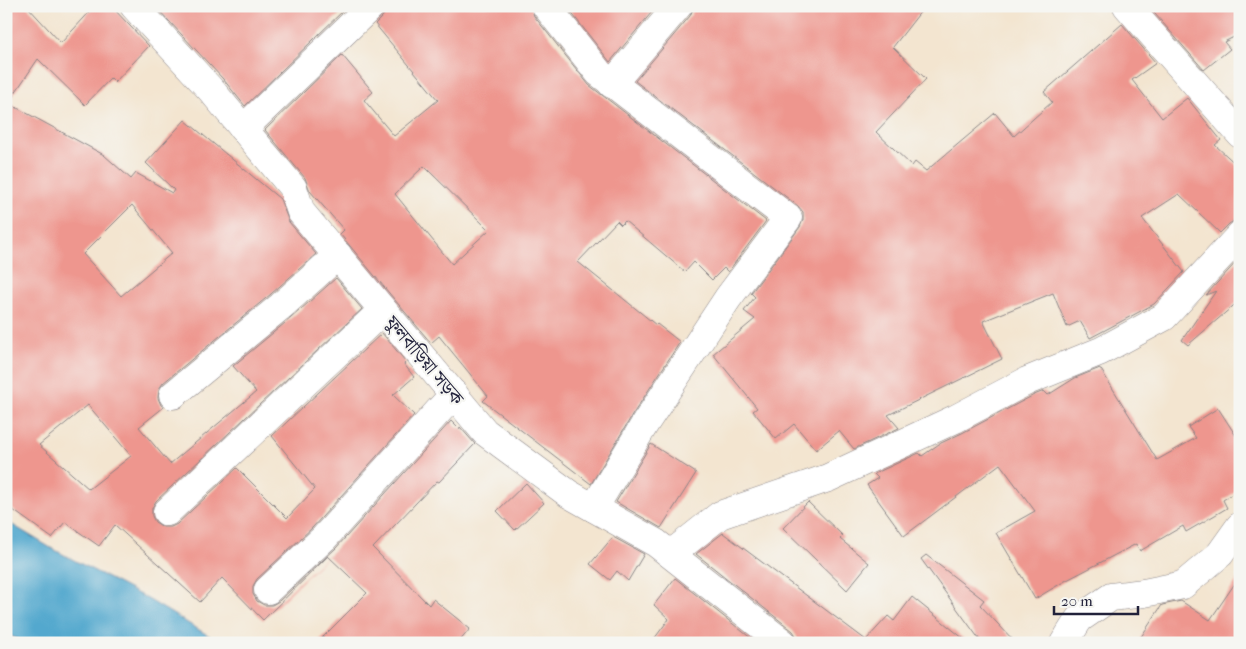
<svg xmlns="http://www.w3.org/2000/svg" width="1246" height="649" font-family="'IM FELL French Canon','Noto Serif Bengali',serif">
<rect width="100%" height="100%" fill="#f6f6f2"/>
<filter id="ink" filterUnits="userSpaceOnUse"><feTurbulence type="fractalNoise" baseFrequency=".02" numOctaves="2"/><feDisplacementMap in="SourceGraphic" scale="10" xChannelSelector="R" yChannelSelector="G"/><feConvolveMatrix kernelMatrix="1 2 1 2 8 2 1 2 1" color-interpolation-filters="sRGB"/></filter>
<filter id="wash" filterUnits="userSpaceOnUse"><feTurbulence type="fractalNoise" baseFrequency=".0096" numOctaves="4" result="noise"/><feDisplacementMap in="SourceGraphic" scale="20" xChannelSelector="R" yChannelSelector="G"/><feGaussianBlur stdDeviation="1.12" result="paint"/><feColorMatrix in="noise" values="0 0 0 0 0 0 0 0 0 0 0 0 0 0 0 0 0 1.4 0 .05"/><feComposite in="paint" operator="in"/></filter>
<g filter="url(#wash)">
<rect width="100%" height="100%" fill="#f3e5d0"/>
<path fill="#52a8ce" stroke="#3a6584" d="M6,521L51,548L146,598L221,643H27L6,634Z"/>
<g id="blocks">
<g fill="#ee968e" fill-rule="evenodd">
<path d="M6,6H27L61,43L95,6H111L149,46L115,82L111,78L85,105L38,59L8,103L104,155L131,179L136,173L172,193L174,190L146,163L185,120L280,199L289,222L316,254L271,294L163,383L159,389L158,398L161,405L164,407L139,427L170,464L256,392L233,366L291,318L336,278L362,309L156,501L152,508V516L155,522L163,527H171L177,524L237,468L287,518L315,489L272,436L382,333L406,362L404,364L414,377L393,395L414,415L313,527L257,579L253,586V594L257,601L264,605H272L279,601L336,548L451,421L459,429L460,427L475,444L439,482L437,481L373,548L429,605L433,599L470,629L458,643H317L367,593L328,556L263,620L222,578L200,602L115,525L99,546L65,522L52,538L6,505ZM132,205L172,253L121,296L83,254ZM88,405L131,456L89,489L39,445Z"/>
<path d="M155,6H348L245,106L223,79Z"/>
<path d="M386,6H531L534,16L589,85L766,221L728,272L724,268L712,280L694,262L685,272L625,221L621,225L617,221L578,262L656,325L657,324L680,342L633,414L591,484L483,401L488,396L439,336L431,343L394,299L340,234L344,230L310,191L305,178L265,130L342,55L373,92L364,100L394,136L438,100L375,24L382,17L386,11ZM424,166L489,230L452,264L395,194Z"/>
<path d="M566,6H657L610,62Z"/>
<path d="M693,6H925L893,47L926,79L876,132L912,166L915,162L926,171L995,113L1014,136L1052,102L1044,92L1122,24L1156,63L1132,80L1162,118L1187,98L1221,140L1215,145L1240,168V220H1235L1229,224L1220,233L1179,194L1142,218L1184,272L1154,304L1090,338L1080,321L1067,327L1053,293L983,321L1002,359L888,415L899,428L854,449L839,431L816,450L794,424L776,439L753,411L757,408L713,354L755,319L744,311L755,297L751,293L800,227L803,220V212L798,206L635,81L690,16L693,9Z"/>
<path d="M1148,6H1240V34L1224,42L1230,49L1204,70Z"/>
<path d="M1240,258V300L1188,345L1182,340L1216,291L1206,295Z"/>
<path d="M1100,368L1157,460L1196,438L1188,427L1218,408L1240,442V489L1223,500L1227,508L1186,532L1183,526L1140,551L1136,544L1065,581L1035,599L996,533L1035,511L1000,464L904,536L867,485L878,478L874,474L919,453L922,456L939,444L962,433L1034,395L1044,391L1048,395L1075,378Z"/>
<path d="M651,444L696,473L661,528L616,502Z"/>
<path d="M526,483L544,503L515,530L497,511Z"/>
<path d="M808,502L843,536L840,539L869,563L847,590L783,528Z"/>
<path d="M723,533L866,640L888,616L894,621L912,597L969,643H798L797,637L793,631L696,554Z"/>
<path d="M613,537L644,554L628,581L617,571L610,580L590,564Z"/>
<path d="M926,555L984,600L980,605L1016,643H982L921,559Z"/>
<path d="M1240,576V643H1137L1162,605L1181,601L1210,620Z"/>
<path d="M675,578L757,643H651L669,619L654,605Z"/>
</g>
</g>
</g>
<g filter="url(#ink)">
<use href="#blocks" fill-opacity="0" stroke="#8a8486" stroke-width="1"/>
<g fill="none" stroke-linecap="round" stroke-linejoin="round">
<defs>
<g id="minor">
<path d="M134,6L211,90L293,188L301,212L485,432L569,494L656,543L783,643"/>
<path d="M546,6L599,73L788,218L728,298L646,422L594,508"/>
<path d="M1127,6L1240,134"/>
<path d="M612,84L678,6"/>
<path d="M243,129L371,6"/>
<path d="M173,395L281,306L338,255"/>
<path d="M167,512L383,310"/>
<path d="M671,554L720,515L828,478L955,419L1027,381L1101,351L1164,317L1240,235"/>
<path d="M268,590L324,538L454,394"/>
<path d="M1064,643L1079,619L1111,597L1144,593L1183,585L1220,554L1240,526"/>
</g>
</defs>
<use href="#minor" stroke="#8a8486" stroke-width="29"/>
<use href="#minor" stroke="#fff" stroke-width="28"/>
</g>
</g>
<g text-anchor="middle" stroke-width="4.5" stroke-linejoin="round" paint-order="stroke">
<g font-size="19" fill="#22223b" stroke="#f6f6f2">
<text transform="translate(425 360) rotate(50)" y="7">ফুলবাড়িয়া সড়ক</text>
</g>
</g>
<rect width="1246" height="649" fill="none" stroke="#f6f6f2" stroke-width="25"/>
<path d="M1054 606v8h84v-8" fill="none" stroke="#22223b" stroke-width="2.5"/>
<text x="1061" y="606" font-size="15" fill="#22223b" stroke="#f6f6f2" stroke-width="4" paint-order="stroke">20 m</text>
</svg>
